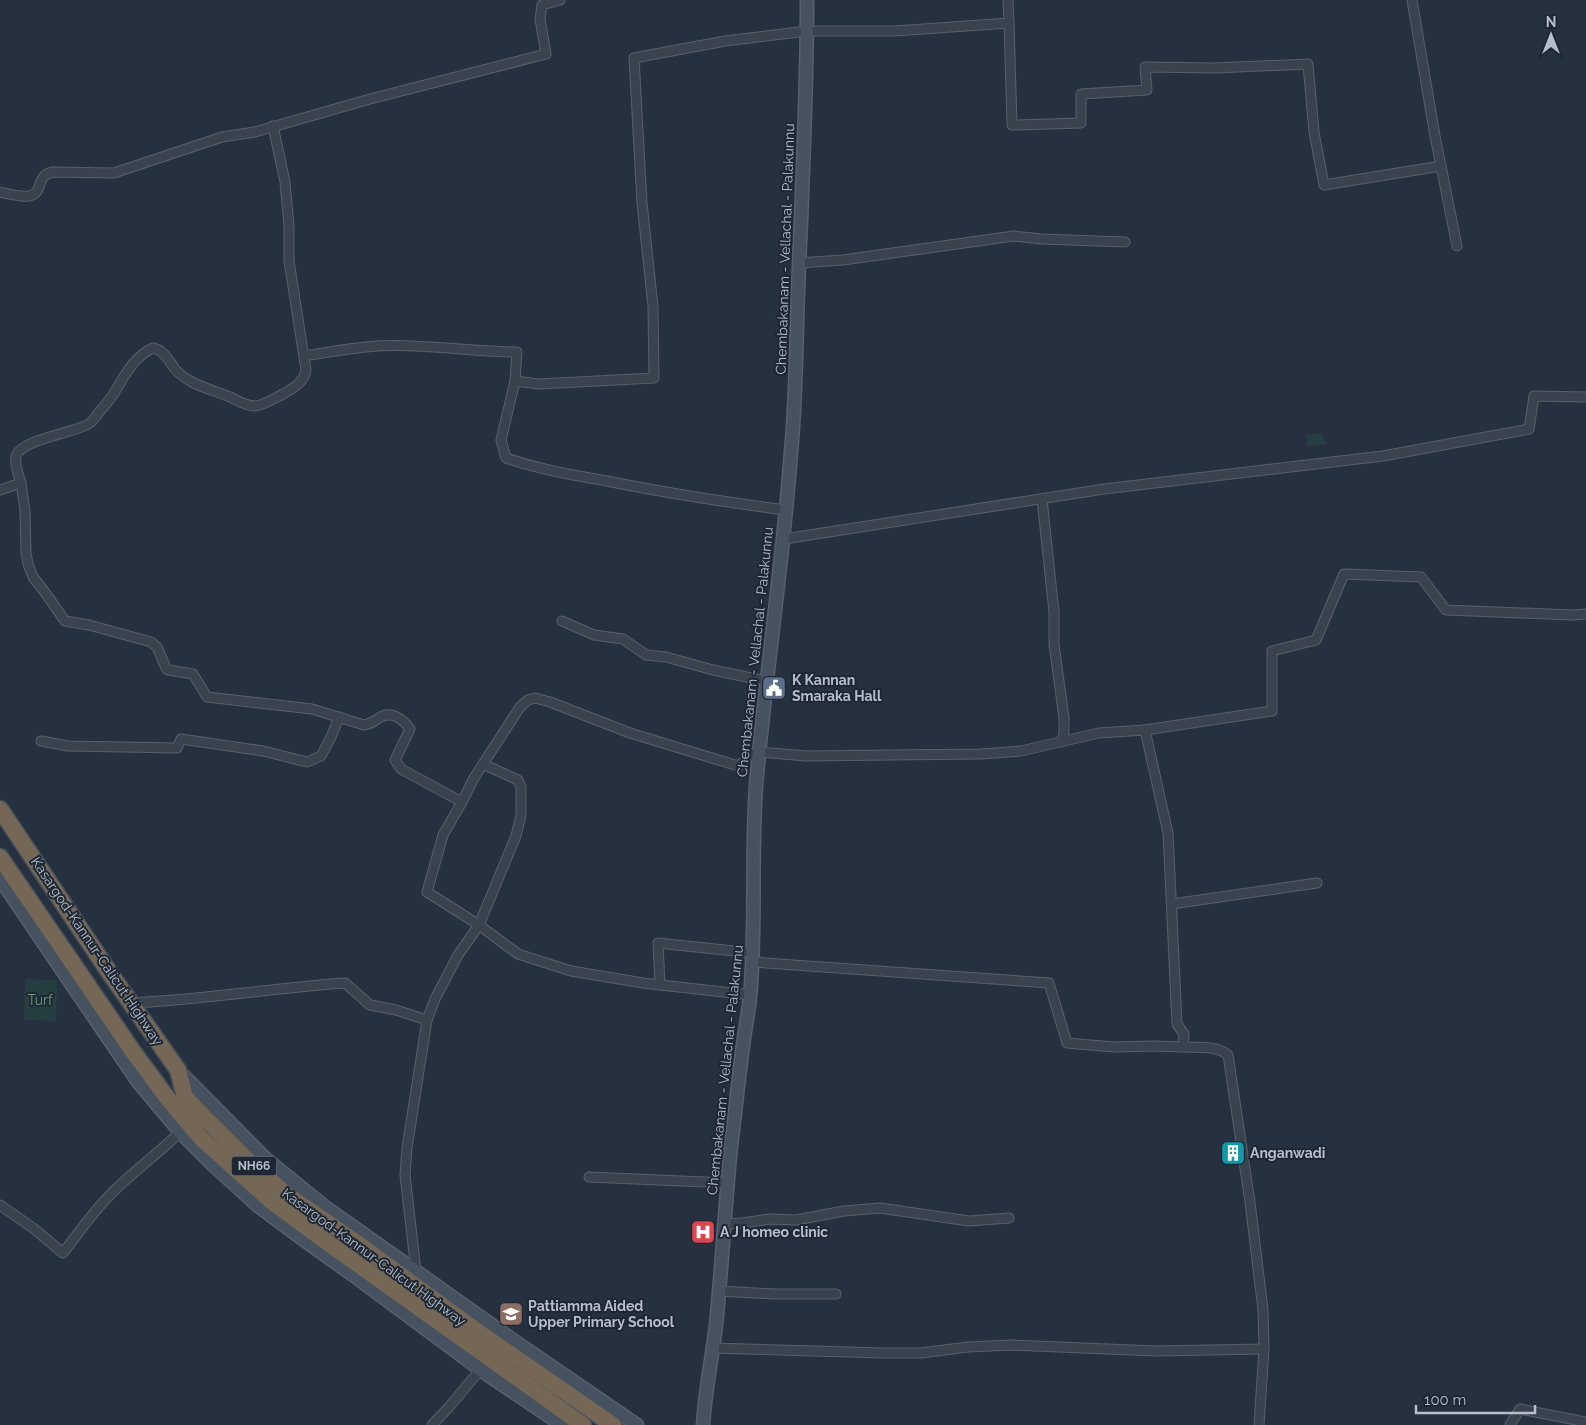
<svg xmlns="http://www.w3.org/2000/svg" width="1586" height="1425" font-family="Raleway,sans-serif">
<rect width="100%" height="100%" fill="#25313f"/>
<g fill="#273e40">
<path d="M1321,433L1328,444L1307,447L1306,435Z"/>
<path d="M25,979L57,980L56,1021L24,1020Z"/>
</g>
<g fill="none" stroke-linecap="round" stroke-linejoin="round">
<defs>
<g id="street">
<path d="M1412,0L1435,136L1457,246"/>
<path d="M1009,23L1012,125L1081,123V94L1147,90L1145,67L1215,68L1308,64L1314,132L1324,185L1441,166"/>
<path d="M0,192C9,194 20,197 29,196C45,193 34,176 53,172L114,173L222,137L255,132L370,99L546,54L540,19L542,5L560,0"/>
<path d="M799,263L843,260L1014,236L1041,239L1125,242"/>
<path d="M304,356C324,353 345,349 366,347C416,342 467,352 517,352L515,381L539,384L654,378L653,306L642,203L634,58L725,41L807,31H895L1009,23L1008,0"/>
<path d="M515,381L501,440L506,458C538,469 573,475 607,481C666,493 725,502 785,510"/>
<path d="M21,483L25,511L26,553L28,564L33,577L44,591L65,621L89,625L151,642L157,647L166,668L168,670L193,674L207,697L312,709L364,725C371,724 373,722 379,718C391,710 403,719 410,729L395,760L401,769L462,802L443,835L427,892L479,925L518,954L571,971L643,983L750,995"/>
<path d="M0,490L21,483C19,475 14,465 16,457C19,439 77,433 90,423C94,420 97,415 100,411C105,405 110,400 114,393C125,376 133,357 153,348C164,350 169,361 175,369C189,385 211,389 230,397C238,401 246,406 255,406C264,405 275,398 283,394C294,388 304,382 306,370L289,261V226L285,182L273,126"/>
<path d="M1042,499L1054,612V644L1064,718V732L1062,742"/>
<path d="M784,539L1104,489L1383,456L1529,429L1534,396L1586,397"/>
<path d="M562,621L594,635L623,639L646,655L666,657L713,670L766,681"/>
<path d="M1145,730L1272,711V651L1316,640L1344,574L1421,577L1446,610L1573,615L1586,614"/>
<path d="M41,741L68,746L177,748L181,739L263,751L307,762L321,756L331,737L339,717"/>
<path d="M462,802L474,778L520,707L528,700L535,698L550,702L630,733L735,765H740L751,754L760,752L806,756L981,754L1021,751L1099,733L1145,730L1168,833L1177,1024L1184,1034L1183,1047C1198,1048 1216,1045 1228,1055L1250,1202L1263,1310L1264,1349L1259,1425"/>
<path d="M1172,904L1317,883"/>
<path d="M752,962L1049,983L1067,1043L1114,1047L1156,1046L1183,1047"/>
<path d="M660,985L658,943L753,953"/>
<path d="M131,1003C202,1000 273,988 345,983L370,1005L396,1010L427,1020"/>
<path d="M589,1177L728,1183"/>
<path d="M0,1205L33,1228L63,1253C79,1232 95,1209 114,1191C135,1170 159,1153 180,1132"/>
<path d="M724,1224L742,1223L770,1219L796,1220L844,1211L880,1208L969,1221L1009,1218"/>
<path d="M416,1271L405,1175L407,1148L427,1020L435,999L458,955L479,925L516,836L521,815V787L518,780L483,764"/>
<path d="M718,1291L775,1294H836"/>
<path d="M712,1348L883,1353H921L968,1347L1012,1345L1156,1351L1264,1349"/>
<path d="M432,1425L449,1407L480,1370"/>
<path d="M1510,1425L1520,1409L1586,1422"/>
</g>
<g id="secondary">
<path d="M0,879L138,1082L180,1132L214,1166L258,1206L297,1235L357,1278L485,1373L562,1425"/>
<path d="M178,1070L265,1158L324,1206L513,1340L637,1425"/>
<path d="M703,1425C705,1391 712,1359 716,1325C722,1266 725,1206 731,1146C735,1115 738,1084 742,1053C744,1035 748,1016 750,997C757,923 750,848 757,774C767,667 783,560 791,452C797,390 796,328 799,266C803,177 807,89 807,0"/>
</g>
<g id="highway">
<path d="M0,809L109,972L178,1070L185,1097L201,1114L245,1158L286,1194L357,1243L474,1329L613,1425"/>
<path d="M0,857L134,1053L168,1099L202,1139L271,1201L321,1238L583,1425"/>
</g>
</defs>
<use href="#street" stroke="#57616c" stroke-width="11"/>
<use href="#secondary" stroke="#57616c" stroke-width="15"/>
<use href="#highway" stroke="#444e59" stroke-width="19"/>
<use href="#street" stroke="#39434e" stroke-width="9"/>
<use href="#secondary" stroke="#475261" stroke-width="12"/>
<use href="#highway" stroke="#746756" stroke-width="16"/>
</g>
<defs>
<symbol id="civic-square" viewBox="-11 -11 22 22"><rect x="-9" y="-9" width="18" height="18" rx="4" fill="#5c6f8a" stroke="#1e2834"/><path d="M-.6-6.5H3V-4.5H.6V-3L4-1V1h2V6H-6V1h2V-1L-.6-3ZM-1.2 2.5V6h2.4V2.5Z" fill="#fff"/></symbol>
<symbol id="building-square" viewBox="-11 -11 22 22"><rect x="-9" y="-9" width="18" height="18" rx="4" fill="#0f9aa8" stroke="#1e2834"/><path d="M-4-6H4V6H1V3H-1V6H-4ZM-2.5-4.3h1.7v1.8h-1.7ZM.8-4.3h1.7v1.8H.8ZM-2.5-1h1.7V.8h-1.7ZM.8-1h1.7V.8H.8Z" fill="#fff"/></symbol>
<symbol id="hospital-square" viewBox="-11 -11 22 22"><rect x="-9" y="-9" width="18" height="18" rx="4" fill="#e0444e" stroke="#1e2834"/><path d="M-5-5h3v3.5h4V-5h3V5h-3V1.5h-4V5h-3Z" fill="#fff"/></symbol>
<symbol id="school-square" viewBox="-11 -11 22 22"><rect x="-9" y="-9" width="18" height="18" rx="4" fill="#8d6e63" stroke="#1e2834"/><path d="M0-5L7-2L0 1L-7-2ZM-4 1L0 2.5L4 1V4Q0 6-4 4Z" fill="#fff"/></symbol>
</defs>
<g fill-rule="evenodd">
<use href="#civic-square" x="760" y="674" width="28" height="28"/>
<use href="#building-square" x="1219" y="1139" width="28" height="28"/>
<use href="#hospital-square" x="689" y="1218" width="28" height="28"/>
<use href="#school-square" x="497" y="1300" width="28" height="28"/>
</g>
<g text-anchor="middle" stroke-width="4" stroke-linejoin="round" paint-order="stroke">
<rect fill="#1e2834" stroke="#88919c" stroke-width="1" x="231.5" y="1156.5" width="45" height="19" rx="4"/>
<g font-size="12" font-weight="bold" fill="#b5bec9">
<text x="254" y="1170">NH66</text>
</g>
<g font-size="14" fill="#b5bec9" stroke="#1e2834">
<text transform="translate(785 249) rotate(-88)" y="5">Chembakanam - Vellachal - Palakunnu</text>
<text transform="translate(755 652) rotate(-84)" y="5">Chembakanam - Vellachal - Palakunnu</text>
<text transform="translate(97 951) rotate(56)" y="5">Kasargod-Kannur-Calicut Highway</text>
<text transform="translate(725 1070) rotate(-84)" y="5">Chembakanam - Vellachal - Palakunnu</text>
<text transform="translate(374 1257) rotate(36)" y="5">Kasargod-Kannur-Calicut Highway</text>
</g>
<g font-size="14" font-weight="bold" fill="#b5bec9" stroke="#1e2834" text-anchor="start">
<text x="792" y="685">K Kannan<tspan x="792" dy="16">Smaraka Hall</tspan></text>
<text x="1250" y="1158">Anganwadi</text>
<text x="720" y="1237">A J homeo clinic</text>
<text x="528" y="1311">Pattiamma Aided<tspan x="528" dy="16">Upper Primary School</tspan></text>
</g>
<g font-size="14" fill="#6c9a75" stroke="#1e2834">
<text x="40" y="1005">Turf</text>
</g>
</g>
<g transform="translate(1551 35)" stroke="#1e2834" stroke-width="4" paint-order="stroke">
<path d="M0-4L9 19L0 12L-9 19Z" fill="#b5bec9"/>
<text y="-8" font-size="14" font-weight="bold" text-anchor="middle" fill="#b5bec9">N</text>
</g>
<path d="M1416 1405v8h119v-8" fill="none" stroke="#b5bec9" stroke-width="2.5"/>
<text x="1424" y="1405" font-size="15" fill="#b5bec9" stroke="#1e2834" stroke-width="4" paint-order="stroke">100 m</text>
</svg>
